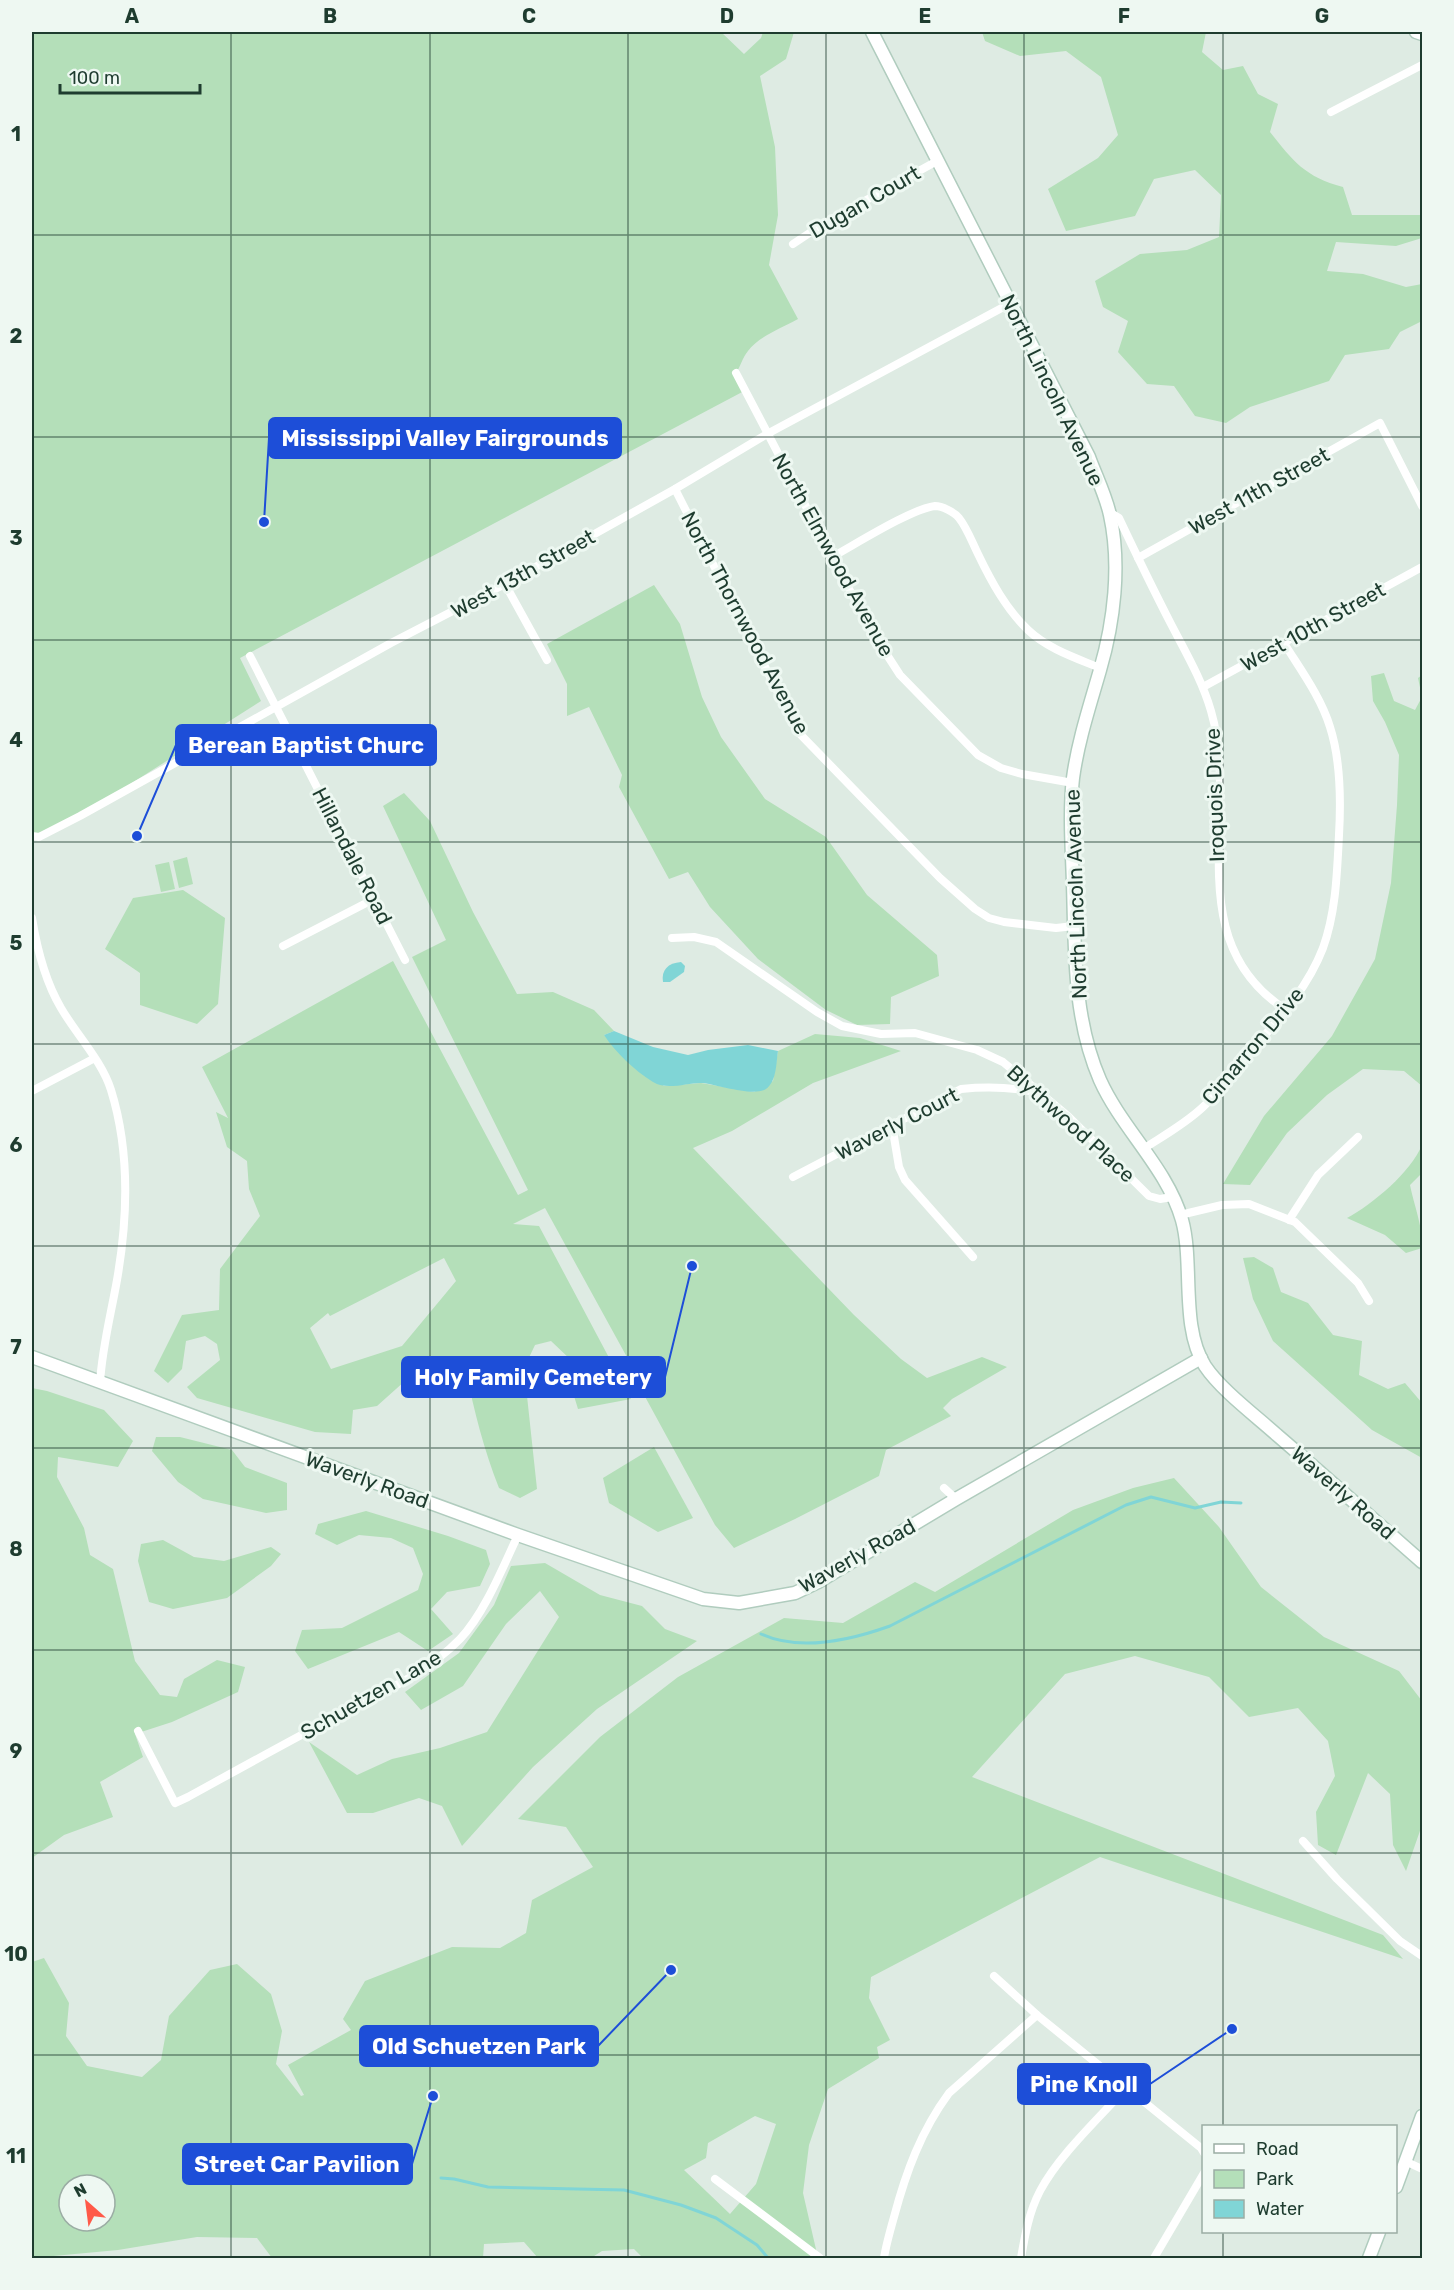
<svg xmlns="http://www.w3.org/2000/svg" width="1454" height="2290" font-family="Rubik,sans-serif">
<rect width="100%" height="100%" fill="#deebe3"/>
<g fill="#b4dfb9" fill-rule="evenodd">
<path d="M32,32H721L744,54L761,38L763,32H794L786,59L760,76L775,147L778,215L769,265L798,319C782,328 759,336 748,351C742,358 741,366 736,373L746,390L240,658L261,701L80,816L32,836Z"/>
<path d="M982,32H1206L1202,52L1223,70L1243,66L1258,94L1278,104L1270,132C1293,161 1305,177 1343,187L1352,215H1422V238L1396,246L1336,242L1327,271L1363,274L1406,287L1422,284V321L1400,332L1389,349L1345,355L1329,381L1250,407L1226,423L1195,416L1174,386L1147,384L1118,352L1128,321L1103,307L1095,281L1140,254L1187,250L1219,237L1221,195L1195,170L1154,179L1135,216L1066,231L1048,189L1098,158L1118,135L1101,77L1066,51L1020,56L985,41Z"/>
<path d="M654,585L680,624L702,697L721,737L765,799L826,837L867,895L937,955L939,976L891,997L890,1024L857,1025L826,1010L758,959L710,907L688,872L669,879L619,787L622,775L589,707L567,716V684L547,644Z"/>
<path d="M1384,673L1394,701L1415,710L1422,697L1418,678L1422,675V1086L1404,1071L1363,1069L1327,1095L1287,1133L1250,1185L1223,1184L1264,1116L1332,1036L1375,959L1391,883L1397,805L1399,755L1385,722L1373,701L1371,676Z"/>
<path d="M404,793L430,821L473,912L517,994L553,992L594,1010L614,1031L604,1035L664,1086L701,1083L754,1092L773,1081L778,1051L815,1034L860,1038L901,1051L813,1083L732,1131L693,1148L854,1315L901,1359L927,1378L982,1357L1007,1367L952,1399L943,1408L951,1416L886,1450L879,1476L795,1519L734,1548L715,1525L625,1360L628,1359L545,1208L513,1224L539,1226L631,1399L578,1409L570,1383L571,1360L551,1341L535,1345L524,1368L537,1489L520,1498L499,1488C484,1450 474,1411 466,1371L453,1363L415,1372L377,1406L353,1410L351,1434L315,1432L197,1398L187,1387L220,1360L217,1344L205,1336L186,1341L182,1369L168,1383L154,1371L182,1315L219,1310L220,1269L260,1216L249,1189L247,1161L227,1147L216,1112L228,1118L202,1067L393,961L518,1195L528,1190L412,957L446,940L383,806ZM444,1258L456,1281L402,1346L331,1369L310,1328L328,1313L330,1316Z"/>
<path d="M187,857L193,884L179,888L173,861Z"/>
<path d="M169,862L175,889L161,892L155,865Z"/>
<path d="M183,890L225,918L218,1004L197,1024L140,1005V973L105,949L133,898Z"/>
<path d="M1422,1145V1173L1410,1185C1414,1206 1423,1226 1422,1248L1406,1253L1385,1235L1347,1218C1373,1204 1411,1172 1422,1145Z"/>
<path d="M1254,1257L1273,1268L1281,1292L1308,1303L1333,1335L1362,1341L1359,1375L1388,1389L1405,1383L1422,1403V1458L1372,1430L1273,1341L1253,1299L1243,1258Z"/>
<path d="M32,1388L47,1391L104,1410L133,1441L118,1467L58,1457L57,1477L84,1528L90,1555L113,1569L135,1661L160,1695L177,1697L184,1679L217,1660L245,1667L238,1692L172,1722L135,1734L143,1757L100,1782L113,1817L64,1835L32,1858Z"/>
<path d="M156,1437H180L232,1450L245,1467L287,1483V1510L266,1513L203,1499L178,1482L152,1451Z"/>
<path d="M654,1447L693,1518L658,1532L609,1503L603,1478Z"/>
<path d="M1174,1478L1219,1527L1261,1587L1324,1637L1399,1671L1422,1701V1825L1406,1871L1393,1845L1390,1794L1368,1773L1336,1855L1318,1845L1316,1812L1335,1776L1328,1741L1298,1708L1249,1717L1209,1677L1135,1656L1065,1674L972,1777L1383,1935L1403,1959L1100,1857L871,1977L869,1998L890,2040L877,2047L879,2058L828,2089L809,2145L803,2193L818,2258H643L634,2249L602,2251L591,2258H538L524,2242L484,2244L483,2258H272L257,2238L197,2237L118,2250L32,2258V1962L44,1958L69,2003L66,2036L87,2066L142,2077L161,2060L169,2016L210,1970L237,1964L271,1994L282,2031L276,2064L301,2096L304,2095L288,2065L351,2030L343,2019L365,1981L452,1947L500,1948L526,1933L532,1900L593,1867L566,1827L518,1819L600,1737L678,1677L784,1618L843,1623L915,1582L935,1592L1073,1510L1133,1488ZM755,2116L776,2124L756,2184L730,2214L684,2170L706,2158L708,2143ZM69,2185H105V2221H69Z"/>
<path d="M366,1511L448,1536L486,1550L490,1564L480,1586L447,1592L431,1609L453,1634L428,1651L399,1632L308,1669L295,1651L302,1630L342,1628L418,1590L423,1574L413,1548L391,1538L359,1535L337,1545L315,1534L318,1524Z"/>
<path d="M163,1540L194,1557L224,1561L271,1547L281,1554L271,1566L227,1598L173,1609L149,1602L138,1561L141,1544Z"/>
<path d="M545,1563L600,1595L642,1606L665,1629L697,1641L597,1709L533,1767L462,1846L442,1806L419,1798L373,1813H347L309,1742L357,1775L392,1759L440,1748L487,1732L559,1617L540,1591L506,1624L463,1686L421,1710L405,1692L459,1653L494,1605L511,1566Z"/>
</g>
<g fill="#80d5d6">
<path d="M681,962L685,966L684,972L670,982H663C661,970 668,963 681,962Z"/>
<path d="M614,1031L653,1047L688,1055L708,1050L748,1045L778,1051C776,1063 777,1081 766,1089C754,1097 718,1085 703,1083C688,1082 668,1091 653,1082C634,1070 616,1053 604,1035Z"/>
</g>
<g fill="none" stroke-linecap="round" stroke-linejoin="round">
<g stroke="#80d5d6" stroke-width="3">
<path d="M761,1634C800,1652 851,1640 890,1626L1126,1505L1151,1497L1195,1508L1221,1502L1241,1503"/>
<path d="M441,2178L454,2179L488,2187L624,2190L681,2205L716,2218L757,2245L768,2258"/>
</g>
<defs>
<g id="secondary">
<path d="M872,32L1089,457C1096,476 1106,496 1110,515C1121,565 1114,622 1100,670C1090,705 1078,741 1073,778C1069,813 1072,850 1073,884C1075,950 1073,1018 1100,1080C1122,1129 1167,1168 1182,1220C1194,1263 1180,1327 1205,1366C1221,1390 1256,1416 1277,1435C1326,1477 1374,1520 1422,1562"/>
<path d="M1416,32L1422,34"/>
<path d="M32,1357L518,1535L703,1599L739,1603L795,1593L818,1582L956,1499L1201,1358"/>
<path d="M1396,2187L1422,2116"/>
<path d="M1369,2258L1379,2232"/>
</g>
</defs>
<use href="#secondary" stroke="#b0ccbe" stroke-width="15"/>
<g stroke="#fff" stroke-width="8">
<path d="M1331,112L1422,65"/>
<path d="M793,244L823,224L937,161"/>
<path d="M736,373L869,627L900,675L978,755L1001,768L1022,774L1073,783"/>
<path d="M675,489L798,732L940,878L975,909L989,918L1004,922L1056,928L1074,926"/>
<path d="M1109,512L1119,518C1136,554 1153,589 1171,624C1186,653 1202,680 1211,711C1241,813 1177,939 1286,1010"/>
<path d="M832,557C856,544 911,509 935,506C942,506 954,512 959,518C967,528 972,542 978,554C991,581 1006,609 1028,630C1048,649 1076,658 1100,668"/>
<path d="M1138,558L1380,423L1422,506"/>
<path d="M505,584L547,660"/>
<path d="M250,656L405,960"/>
<path d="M1203,687L1422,567"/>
<path d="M32,836L39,837L80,816L391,643L505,584L675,489L767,434L1011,303"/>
<path d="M32,918C37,949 45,981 61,1008C76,1034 102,1061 111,1090C130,1151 128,1217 117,1280C111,1314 102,1348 100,1383"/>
<path d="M672,938L694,937L716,942L817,1012L842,1026L881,1034L915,1033L977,1050L1003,1062L1068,1116L1149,1196L1160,1199L1172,1197"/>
<path d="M283,946L374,899"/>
<path d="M32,1091L93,1059"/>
<path d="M892,1125L899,1167L905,1180L973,1257"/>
<path d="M1143,1149C1163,1136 1185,1124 1203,1107C1218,1093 1231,1075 1244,1059C1274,1024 1306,992 1323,948C1336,912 1337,873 1339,835C1341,800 1341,761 1330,727C1321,697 1300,669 1284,643"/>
<path d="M793,1177L961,1089C990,1086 1013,1087 1041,1093"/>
<path d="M1180,1215L1222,1205L1249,1204L1295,1222L1358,1283L1369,1301"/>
<path d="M1289,1220L1318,1175L1358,1137"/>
<path d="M944,1488L956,1499"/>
<path d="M138,1731L175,1803L188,1797C239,1769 289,1741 341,1714C382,1693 428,1672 460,1639C484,1614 503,1567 518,1535"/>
<path d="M1303,1841L1337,1879L1400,1941L1422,1956"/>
<path d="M994,1976L1037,2015L1201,2148L1204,2153"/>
<path d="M1405,2161L1422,2169"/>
<path d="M715,2179L820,2258"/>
<path d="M884,2258C886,2245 890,2231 894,2217C906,2172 921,2131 949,2093L1037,2015"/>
<path d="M1021,2258C1025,2235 1029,2212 1040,2191C1059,2155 1099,2118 1127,2087"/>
<path d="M1154,2258L1204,2173"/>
</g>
<use href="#secondary" stroke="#fff" stroke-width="12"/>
</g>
<path fill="none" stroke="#1e3c2f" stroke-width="1.5" stroke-opacity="0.55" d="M231,32V2258M430,32V2258M628,32V2258M826,32V2258M1024,32V2258M1223,32V2126M32,235H1422M32,437H1422M32,640H1422M32,842H1422M32,1044H1422M32,1246H1422M32,1448H1422M32,1650H1422M32,1853H1422M32,2055H1422M1223,2232V2258"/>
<g text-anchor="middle" stroke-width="6" stroke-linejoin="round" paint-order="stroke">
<g font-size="21" fill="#1e3c2f" stroke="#eef8f2">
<text transform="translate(865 202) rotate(-30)" y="7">Dugan Court</text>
<text transform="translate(1052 390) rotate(64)" y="7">North Lincoln Avenue</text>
<text transform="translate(1259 491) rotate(-29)" y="7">West 11th Street</text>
<text transform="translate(833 555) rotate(61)" y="7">North Elmwood Avenue</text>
<text transform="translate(523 574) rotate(-29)" y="7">West 13th Street</text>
<text transform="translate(745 623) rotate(62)" y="7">North Thornwood Avenue</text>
<text transform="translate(1313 627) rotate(-29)" y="7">West 10th Street</text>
<text transform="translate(1215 795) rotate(-92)" y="7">Iroquois Drive</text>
<text transform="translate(352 856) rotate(63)" y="7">Hillandale Road</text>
<text transform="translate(1076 894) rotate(-92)" y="7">North Lincoln Avenue</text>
<text transform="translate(1253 1046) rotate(-50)" y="7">Cimarron Drive</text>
<text transform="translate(897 1124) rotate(-27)" y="7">Waverly Court</text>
<text transform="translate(1071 1124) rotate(42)" y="7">Blythwood Place</text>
<text transform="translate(367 1480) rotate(20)" y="7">Waverly Road</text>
<text transform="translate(1343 1493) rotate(41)" y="7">Waverly Road</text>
<text transform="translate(857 1556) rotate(-29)" y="7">Waverly Road</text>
<text transform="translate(371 1695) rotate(-30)" y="7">Schuetzen Lane</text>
</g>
</g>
<path fill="none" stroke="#1d4ed8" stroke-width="2" d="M264 522L269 438M137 836L176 745M692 1266L665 1377M671 1970L598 2046M1232 2029L1150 2084M433 2096L412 2164"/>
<g fill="#1d4ed8" stroke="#eef8f2" stroke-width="2">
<circle cx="264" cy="522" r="6"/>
<circle cx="137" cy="836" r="6"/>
<circle cx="692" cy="1266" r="6"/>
<circle cx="671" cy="1970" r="6"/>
<circle cx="1232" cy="2029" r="6"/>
<circle cx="433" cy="2096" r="6"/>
</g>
<g fill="#1d4ed8" stroke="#1d4ed8" stroke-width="2">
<rect x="269" y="418" width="352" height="40" rx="6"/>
<rect x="176" y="725" width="260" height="40" rx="6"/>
<rect x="402" y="1357" width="263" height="40" rx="6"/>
<rect x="360" y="2026" width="238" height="40" rx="6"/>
<rect x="1018" y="2064" width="132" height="40" rx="6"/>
<rect x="183" y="2144" width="229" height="40" rx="6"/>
</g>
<g font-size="22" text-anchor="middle" font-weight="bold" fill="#fff">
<text x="445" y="446">Mississippi Valley Fairgrounds</text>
<text x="306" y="753">Berean Baptist Churc</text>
<text x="533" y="1385">Holy Family Cemetery</text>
<text x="479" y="2054">Old Schuetzen Park</text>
<text x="1084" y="2092">Pine Knoll</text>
<text x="297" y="2172">Street Car Pavilion</text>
</g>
<rect width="1454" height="2290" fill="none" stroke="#eef8f2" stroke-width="66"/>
<rect x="1202" y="2125" width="195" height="108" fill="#eef8f2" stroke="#9bada4" stroke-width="1.5"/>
<rect x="1214" y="2144" width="30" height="9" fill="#ffffff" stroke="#9bada4" stroke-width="1.5"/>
<text x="1256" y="2155" font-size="18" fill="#1e3c2f">Road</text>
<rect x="1214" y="2170" width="30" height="18" fill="#b4dfb9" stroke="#9bada4" stroke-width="1.5"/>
<text x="1256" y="2185" font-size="18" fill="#1e3c2f">Park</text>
<rect x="1214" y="2200" width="30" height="18" fill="#80d5d6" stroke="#9bada4" stroke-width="1.5"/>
<text x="1256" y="2215" font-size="18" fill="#1e3c2f">Water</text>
<g transform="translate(87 2203) rotate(332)"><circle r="28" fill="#eef8f2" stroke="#9bada4" stroke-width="1.5"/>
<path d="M0-4.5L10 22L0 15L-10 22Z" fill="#ff5a48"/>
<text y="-9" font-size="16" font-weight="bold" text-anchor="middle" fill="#1e3c2f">N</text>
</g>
<path d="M60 84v9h140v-9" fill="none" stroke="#1e3c2f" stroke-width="3"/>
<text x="69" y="84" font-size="18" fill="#1e3c2f" stroke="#eef8f2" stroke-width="4.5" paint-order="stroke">100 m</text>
<rect x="33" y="33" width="1388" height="2224" fill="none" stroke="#1e3c2f" stroke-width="2"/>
<g font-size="20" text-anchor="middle" font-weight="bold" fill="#1e3c2f">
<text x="132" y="23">A</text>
<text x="330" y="23">B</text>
<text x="529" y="23">C</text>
<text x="727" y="23">D</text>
<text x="925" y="23">E</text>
<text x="1124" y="23">F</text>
<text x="1322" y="23">G</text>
<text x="16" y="141">1</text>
<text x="16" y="343">2</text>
<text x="16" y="545">3</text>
<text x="16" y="747">4</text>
<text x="16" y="950">5</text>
<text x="16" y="1152">6</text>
<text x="16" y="1354">7</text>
<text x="16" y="1556">8</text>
<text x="16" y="1758">9</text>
<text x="16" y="1961">10</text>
<text x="16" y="2163">11</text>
</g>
</svg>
